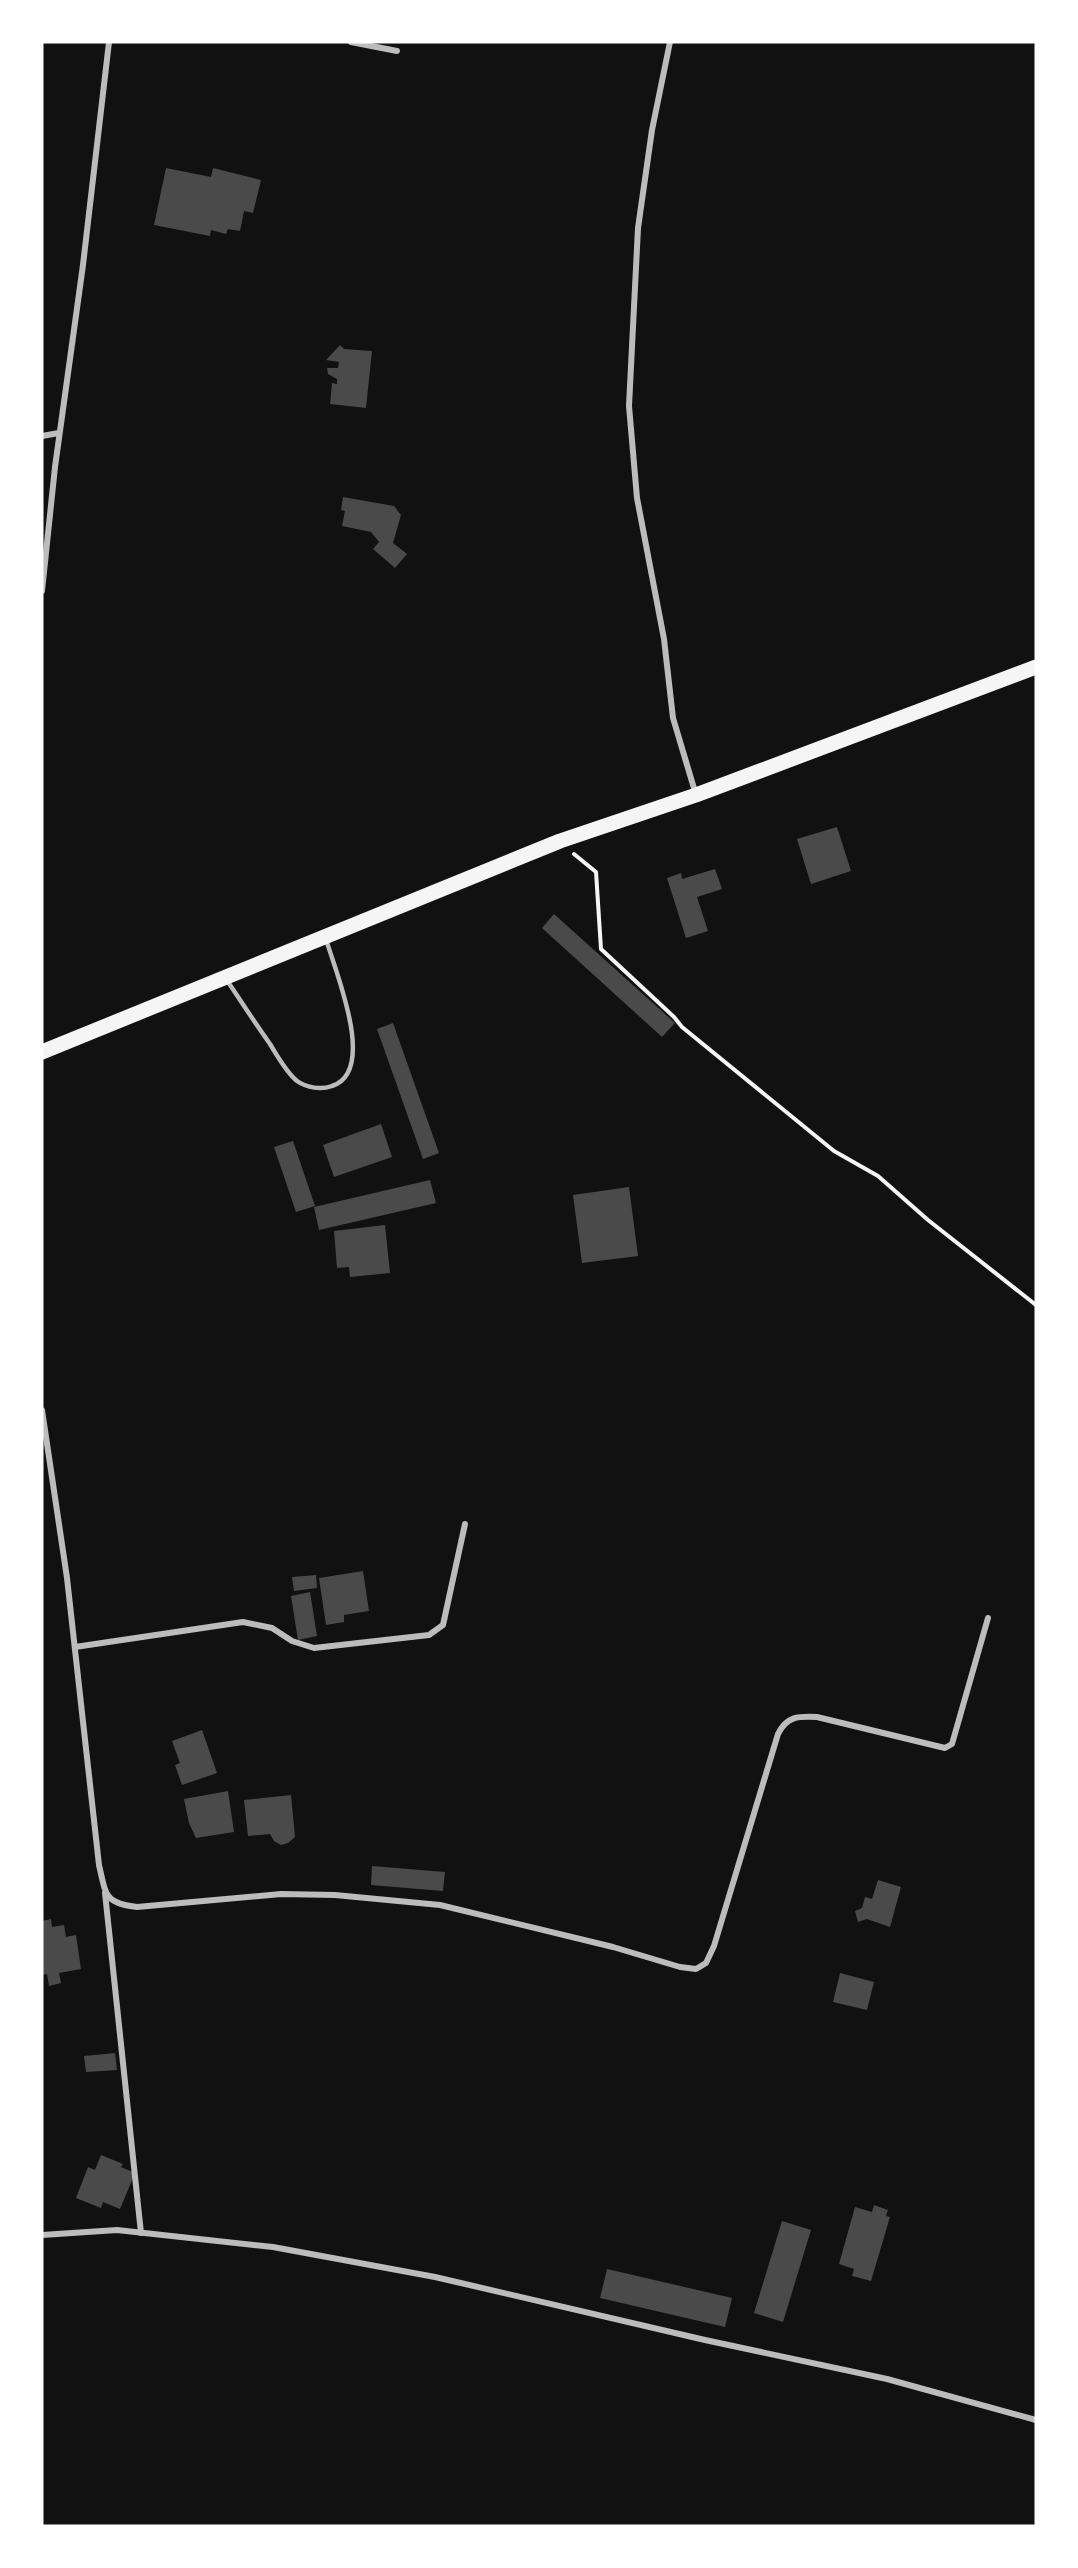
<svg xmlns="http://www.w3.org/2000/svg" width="1078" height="2568" font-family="'DM Sans',sans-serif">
<rect width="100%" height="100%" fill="#111"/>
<g fill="#4a4a4a">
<path d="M166,168L211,177L213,168L261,180L253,213L244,211L240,231L228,229L226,234L211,230L210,236L154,225Z"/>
<path d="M340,345L344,349L372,351L366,408L330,404L332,383L337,384V379L328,374L327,368H338L339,362L326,360Z"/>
<path d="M343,497L394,506L401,515L393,543L407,554L395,568L373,549L379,542L371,532L342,526L345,511L341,510Z"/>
<path d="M837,827L851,871L811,884L797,839Z"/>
<path d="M715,869L722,889L697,897L708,931L686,938L667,878L681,873L682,879Z"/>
<path d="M554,914L675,1023L662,1037L542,928Z"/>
<path d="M393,1023L439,1153L423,1159L377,1029Z"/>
<path d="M381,1124L392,1157L334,1177L323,1145Z"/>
<path d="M293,1141L315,1206L296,1212L274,1147Z"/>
<path d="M430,1180L436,1203L319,1230L314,1207Z"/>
<path d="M629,1187L638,1256L582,1263L573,1195Z"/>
<path d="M385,1225L390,1273L350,1277L349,1267L337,1268L334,1231Z"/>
<path d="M363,1571L369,1611L344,1615V1622L326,1625L319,1578Z"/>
<path d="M316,1575L317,1588L294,1591L292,1577Z"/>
<path d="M310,1592L317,1636L298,1640L291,1596Z"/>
<path d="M202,1730L217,1773L182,1785L175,1765L180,1763L172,1741Z"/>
<path d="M228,1791L234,1832L196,1838L189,1823L184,1799Z"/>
<path d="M291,1795L295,1837L288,1843L281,1845L274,1841L270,1834L248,1836L244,1800Z"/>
<path d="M372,1866L445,1872L443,1891L371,1885Z"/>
<path d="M878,1880L901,1887L890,1927L867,1919L858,1922L855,1911L862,1908L865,1897L872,1899Z"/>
<path d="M51,1919L52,1927L64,1925L66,1937L76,1935L81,1969L59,1973L61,1983L49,1986L47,1974L42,1975V1921Z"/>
<path d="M840,1973L874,1982L867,2010L833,2002Z"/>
<path d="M115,2053L117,2070L86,2072L84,2056Z"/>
<path d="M101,2155L123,2164L121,2167L135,2173L120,2209L103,2202L101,2208L76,2198L88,2167L95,2170Z"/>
<path d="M874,2205L888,2210L886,2216L890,2217L871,2281L852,2276L854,2269L839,2264L855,2207L872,2212Z"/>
<path d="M782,2221L811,2230L783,2322L754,2313Z"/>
<path d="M607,2269L732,2298L725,2327L600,2298Z"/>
</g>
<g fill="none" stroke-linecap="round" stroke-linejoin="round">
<path stroke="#f5f5f5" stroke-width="4" d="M574,854L596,872L601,949L674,1017L682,1027L834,1151L878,1176L928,1220L1036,1305"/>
<path stroke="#bcbcbc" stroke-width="4.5" d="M226,979C241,1001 255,1023 270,1044C278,1057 286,1072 297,1081C307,1088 321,1090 332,1086C378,1071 335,971 326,939"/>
<g stroke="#bcbcbc" stroke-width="6">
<path d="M351,42L397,51"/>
<path d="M670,42L652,130L638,228L629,406L637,498L664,639L673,718L696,795"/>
<path d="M42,436L59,433"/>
<path d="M42,591L55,467L83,265L109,42"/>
<path d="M42,1410L67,1578L99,1865C106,1895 104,1903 137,1907L281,1894L335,1895L440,1905L613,1947L680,1967L696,1969L706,1963L714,1946L778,1734C787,1716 798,1716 817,1717L945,1748L952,1744L988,1618"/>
<path d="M75,1647L243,1622L272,1628L292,1641L314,1648L429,1635L443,1625L465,1524"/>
<path d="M105,1893L141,2233"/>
<path d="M42,2235L117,2230L273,2247L435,2277L705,2340L887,2379L1036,2420"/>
</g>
<path stroke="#f5f5f5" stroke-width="15" d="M42,1052L560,841L696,795L1036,667"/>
</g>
<rect width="1078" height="2568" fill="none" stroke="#ffffff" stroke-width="87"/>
</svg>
